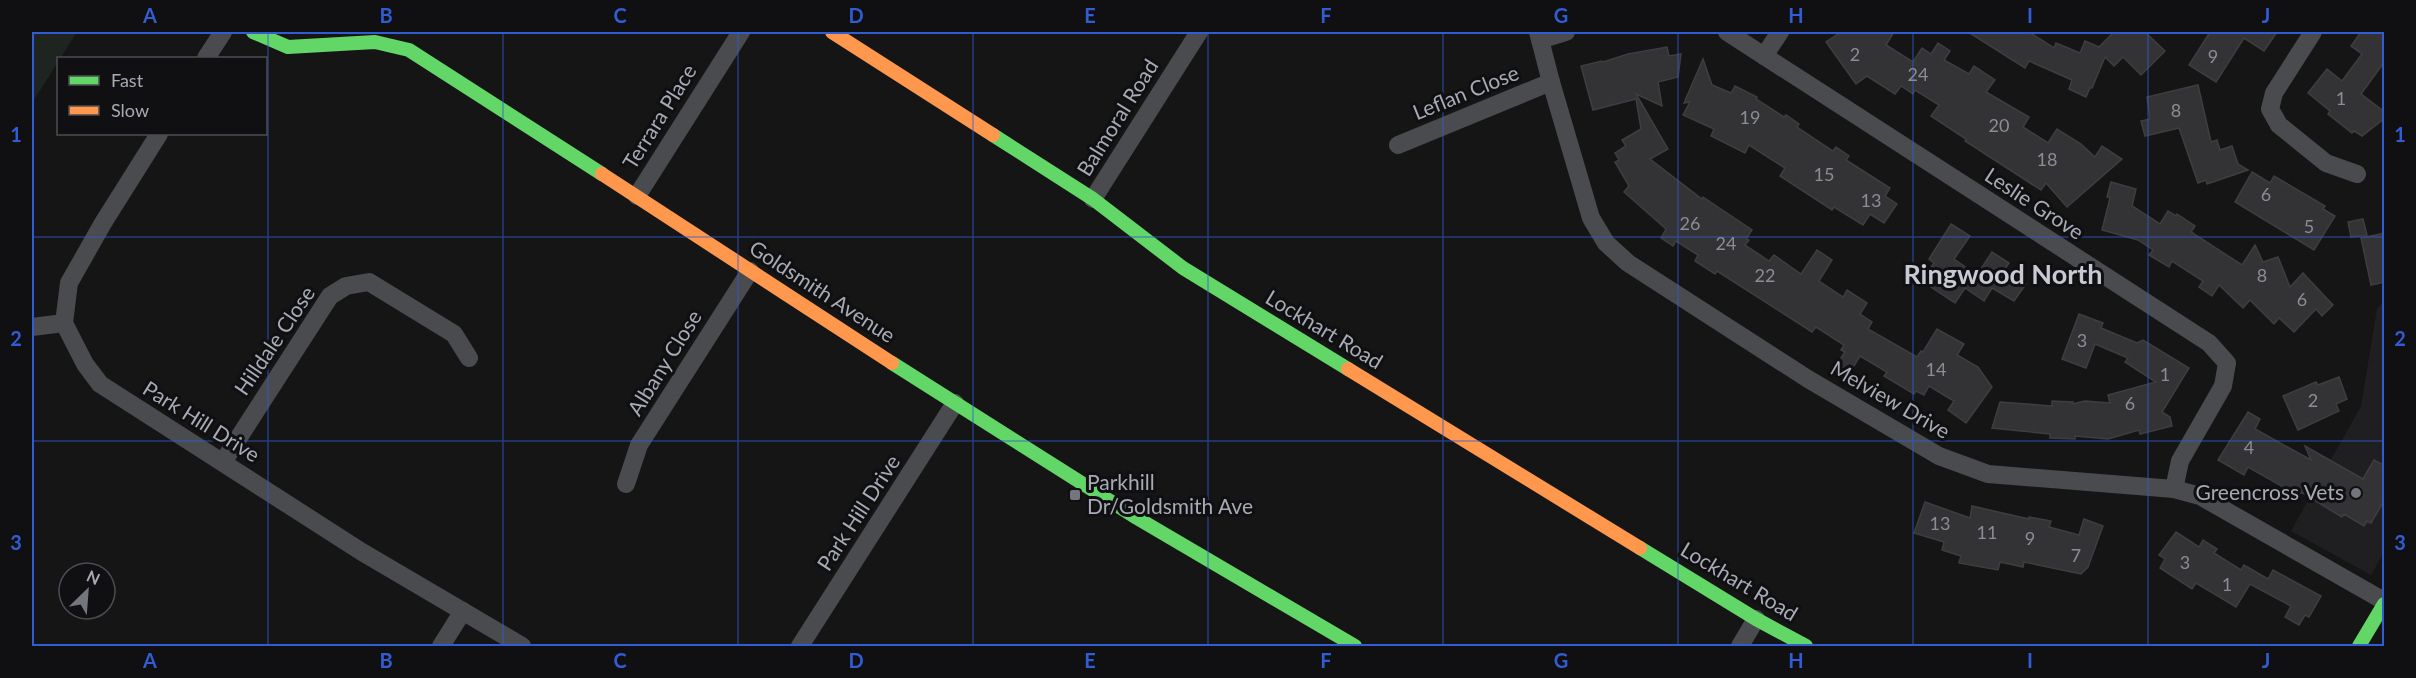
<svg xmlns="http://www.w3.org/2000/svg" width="2416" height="678" font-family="Lato,sans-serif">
<rect width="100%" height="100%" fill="#151515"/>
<path fill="#1f1f21" d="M2384,300V552L2371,575L2291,531L2361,406L2377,309Z"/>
<path fill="#1e241f" d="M32,32H77L32,103Z"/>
<g fill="#333335" stroke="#3e3e41" stroke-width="1.5">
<path d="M1841,32H1894L1886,45L1913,62L1922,48L1931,54L1938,43L1950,51L1944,60L1969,74L1974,66L1995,80L1986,92L2029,117L2023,127L2048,143L2057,129L2081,144L2095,157L2102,146L2122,159L2067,207L2046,183L2041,190L1965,141L1966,139L1931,116L1939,105L1915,90L1913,94L1901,86L1895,94L1867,76L1856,84L1826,42Z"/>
<path d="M1968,32H2029L2054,48L2056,43L2080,53L2085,41L2099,47L2114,32H2145L2165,51L2141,75L2123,57L2114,66L2105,57L2092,88H2090L2086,97L2069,89L2072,80L2029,61L2025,68Z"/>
<path d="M2210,32H2277L2264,51L2244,38L2216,82L2189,65Z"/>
<path d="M2361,32H2385V61L2361,94L2385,112V118L2362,136L2354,131L2352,133L2328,114L2330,111L2308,93L2327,69L2342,81L2362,54L2351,46Z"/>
<path d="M1667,47L1669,56L1681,54L1678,77L1658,82L1662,106L1636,94L1668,149L1650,159L1702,199L1703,197L1752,230L1746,239L1749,240L1745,245L1769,261L1774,255L1801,274L1817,250L1832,260L1819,281L1843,297L1847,290L1867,303L1860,314L1872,322L1868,329L1917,357L1921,351L1923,352L1937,329L1964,344L1957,355L1978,367L1992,387L1966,423L1948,410L1954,401L1929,386L1924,395L1916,391L1914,394L1884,376L1887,372L1860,356L1850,372L1837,364L1845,352L1841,350L1844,345L1816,327L1812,332L1717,271L1715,274L1695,261L1698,255L1676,241L1673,246L1661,238L1666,229L1624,192L1629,186L1615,162L1619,160L1615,153L1626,146L1622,140L1641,129L1636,99L1593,110L1581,66L1602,61L1603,62L1628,54Z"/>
<path d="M1703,59L1712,85L1731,93L1735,86L1757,97L1756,99L1784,117L1786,115L1799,124L1797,127L1833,151L1836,147L1849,156L1846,160L1890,188L1885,196L1897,204L1884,223L1870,214L1863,225L1834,207L1832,210L1780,176L1785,168L1749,145L1745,153L1711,136L1714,129L1683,115L1690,102L1684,103Z"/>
<path d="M2198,85L2211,142L2217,140L2220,150L2232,146L2238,164L2248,170L2207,184L2206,180L2198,183L2179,128L2145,136L2141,121L2150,119L2147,97Z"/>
<path d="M2252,172L2270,183L2274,176L2325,206L2323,209L2335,216L2314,250L2235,202Z"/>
<path d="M2111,182L2136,189L2132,206L2160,224L2168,211L2176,216L2177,214L2195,226L2191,232L2242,265L2255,245L2263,262L2278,257L2290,287L2303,273L2333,305L2322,316L2316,309L2294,332L2279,318L2274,324L2250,300L2243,308L2219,285L2212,296L2199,287L2203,281L2172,261L2169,267L2149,255L2153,250L2138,240L2102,230L2110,198L2107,197Z"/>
<path d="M2363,219L2367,235L2351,237L2348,222Z"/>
<path d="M1951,224L1970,236L1954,259L1977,275L1992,252L2009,263L2005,269L2026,284L2014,301L1992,288L1984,301L1965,288L1955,303L1922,281L1934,263L1929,259Z"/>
<path d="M2385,233V282L2371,285L2361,238Z"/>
<path d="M2079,314L2103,323L2101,328L2137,343L2143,340L2189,368L2162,412L2170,417L2172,426L2140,434L2139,430L2108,439L2075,436V439L2050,438V434L1992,428L2000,402L2052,406V401L2073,402L2072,404L2085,401L2110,403L2108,395L2156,382L2125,362L2128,358L2095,344L2086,368L2062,359Z"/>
<path d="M2339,377L2347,399L2336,404L2339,411L2298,430L2283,396L2316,382L2318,385Z"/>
<path d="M2248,412L2260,419L2255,429L2311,460L2305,446L2363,479L2374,460L2385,466V499L2371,523L2367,521L2364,526L2344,514L2342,517L2301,492L2299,496L2248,467L2244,475L2218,460Z"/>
<path d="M1925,502L1970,518L1972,506L2029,519V517L2051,521L2049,527L2079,535L2084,519L2103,526L2088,567L2081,574L2024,562L2023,567L2000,562L1998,570L1959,563L1961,556L1942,550L1944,542L1914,533Z"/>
<path d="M2176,532L2199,547L2203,540L2217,549L2214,553L2241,570L2244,565L2268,579L2273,570L2321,596L2309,617L2305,615L2299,625L2285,617L2291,606L2250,584L2236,607L2196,583L2192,589L2160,568L2165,559L2159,555Z"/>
</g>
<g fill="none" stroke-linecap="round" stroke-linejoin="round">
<path stroke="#4b4c50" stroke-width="3" stroke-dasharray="3 4.5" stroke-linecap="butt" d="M32,35L34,32"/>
<g stroke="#4a4b4e" stroke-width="18">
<path d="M1538,32L1551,82L1591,218L1606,243L1628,263L1808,379L1939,456L1988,474L2174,489L2200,496L2384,601"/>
<path d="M1727,32L2209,343L2227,363L2223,386L2180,461L2174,489"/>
<path d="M2313,32L2274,93L2270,109L2279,125L2326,163L2357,174"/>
<path d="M1540,40L1566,32"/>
<path d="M1764,56L1780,32"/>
<path d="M206,58L223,32"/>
<path d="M159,134L103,223L69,283L64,323L85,364L100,384L362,552L522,646"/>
<path d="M1398,145L1551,82"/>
<path d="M637,196L741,32"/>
<path d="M1093,199L1199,32"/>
<path d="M32,327L64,323"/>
<path d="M223,462L330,296L346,286L369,282L454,334L469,358"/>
<path d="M626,484L639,445L750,271"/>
<path d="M441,646L463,611"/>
<path d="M800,646L955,403"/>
<path d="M1740,646L1756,619"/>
</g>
<g stroke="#63d668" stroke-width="14">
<path d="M253,32L288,47L375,42L409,50L602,174"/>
<path d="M993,135L1093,199L1183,268L1348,369"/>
<path d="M892,363L1137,518L1355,646"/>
<path d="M1640,548L1756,619L1806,646"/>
<path d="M2359,646L2384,604"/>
</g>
<g stroke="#ff974d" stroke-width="14">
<path d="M832,32L993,135"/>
<path d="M602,174L892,363"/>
<path d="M1348,369L1640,548"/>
</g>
</g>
<path fill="none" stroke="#325cd3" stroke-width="1.5" stroke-opacity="0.55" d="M268,32V646M503,32V646M738,32V646M973,32V646M1208,32V646M1443,32V646M1678,32V646M1913,32V646M2148,32V646M32,237H2384M32,441H2384"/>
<g fill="#74767e" stroke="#100f11" stroke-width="2">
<circle cx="2356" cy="493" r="6"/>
<rect x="1069" y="489" width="12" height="12" rx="3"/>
</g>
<g text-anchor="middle" stroke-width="6" stroke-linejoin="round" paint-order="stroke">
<g font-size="18" fill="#8a8d96">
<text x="1855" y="61">2</text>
<text x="2213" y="63">9</text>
<text x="1918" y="81">24</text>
<text x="2341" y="105">1</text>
<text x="2176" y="117">8</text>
<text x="1750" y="124">19</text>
<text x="1999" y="132">20</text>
<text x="2047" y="166">18</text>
<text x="1824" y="181">15</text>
<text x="2266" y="201">6</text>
<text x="1871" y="207">13</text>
<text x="1690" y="230">26</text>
<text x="2309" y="233">5</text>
<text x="1726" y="250">24</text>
<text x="1765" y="282">22</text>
<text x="2262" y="282">8</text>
<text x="2302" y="306">6</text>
<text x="2082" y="347">3</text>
<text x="1936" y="376">14</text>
<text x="2165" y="381">1</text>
<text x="2313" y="407">2</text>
<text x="2130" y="410">6</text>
<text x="2249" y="454">4</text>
<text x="1940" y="530">13</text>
<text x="1987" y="539">11</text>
<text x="2030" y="545">9</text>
<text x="2076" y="562">7</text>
<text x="2185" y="569">3</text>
<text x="2227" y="591">1</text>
</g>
<g font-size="21" fill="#a7abb6" stroke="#100f11">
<text transform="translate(1466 93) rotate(-22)" y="7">Leflan Close</text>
<text transform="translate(660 117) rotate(-58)" y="7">Terrara Place</text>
<text transform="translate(1118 118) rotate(-58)" y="7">Balmoral Road</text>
<text transform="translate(2034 204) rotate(33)" y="7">Leslie Grove</text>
<text transform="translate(822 292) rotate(33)" y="7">Goldsmith Avenue</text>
<text transform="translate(1324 330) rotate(31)" y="7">Lockhart Road</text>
<text transform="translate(275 341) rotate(-56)" y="7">Hilldale Close</text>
<text transform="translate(665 363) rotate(-58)" y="7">Albany Close</text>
<text transform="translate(1890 400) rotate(30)" y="7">Melview Drive</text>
<text transform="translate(201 422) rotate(32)" y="7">Park Hill Drive</text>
<text transform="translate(859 513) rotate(-57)" y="7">Park Hill Drive</text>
<text transform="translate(1739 582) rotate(31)" y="7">Lockhart Road</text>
</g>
<g font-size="21" fill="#a7abb6" stroke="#100f11" text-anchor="start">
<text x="1087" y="490">Parkhill<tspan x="1087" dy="24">Dr/Goldsmith Ave</tspan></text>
<text x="2344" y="500" text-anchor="end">Greencross Vets</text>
</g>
<g font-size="27" font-weight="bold" fill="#c7cad2" stroke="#100f11">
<text x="2003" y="284">Ringwood North</text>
</g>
</g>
<rect width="2416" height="678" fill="none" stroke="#100f11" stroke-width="66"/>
<rect x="57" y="57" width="210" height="78" fill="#100f11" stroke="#4c4d53" stroke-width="1.5"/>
<rect x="69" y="76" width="30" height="9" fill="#63d668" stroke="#4c4d53" stroke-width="1.5"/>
<text x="111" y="87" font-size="18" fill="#a7abb6">Fast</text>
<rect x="69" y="106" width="30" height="9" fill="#ff974d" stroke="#4c4d53" stroke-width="1.5"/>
<text x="111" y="117" font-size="18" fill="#a7abb6">Slow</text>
<g transform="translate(87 591) rotate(25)"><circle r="28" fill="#100f11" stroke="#4c4d53" stroke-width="1.5"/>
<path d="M0-4.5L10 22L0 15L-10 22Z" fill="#74767e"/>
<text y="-9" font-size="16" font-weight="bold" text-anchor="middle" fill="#a7abb6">N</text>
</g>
<rect x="33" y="33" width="2350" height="612" fill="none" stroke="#325cd3" stroke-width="2"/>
<g font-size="20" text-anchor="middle" font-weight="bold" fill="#325cd3">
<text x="150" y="23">A</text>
<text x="386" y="23">B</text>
<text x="620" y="23">C</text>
<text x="856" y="23">D</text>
<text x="1090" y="23">E</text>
<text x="1326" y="23">F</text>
<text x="1561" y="23">G</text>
<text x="1796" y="23">H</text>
<text x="2030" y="23">I</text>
<text x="2266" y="23">J</text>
<text x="16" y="142">1</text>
<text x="2400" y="142">1</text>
<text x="16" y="346">2</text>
<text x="2400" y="346">2</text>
<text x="16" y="550">3</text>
<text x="2400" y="550">3</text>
<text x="150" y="668">A</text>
<text x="386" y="668">B</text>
<text x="620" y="668">C</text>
<text x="856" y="668">D</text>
<text x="1090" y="668">E</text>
<text x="1326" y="668">F</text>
<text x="1561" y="668">G</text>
<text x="1796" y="668">H</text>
<text x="2030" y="668">I</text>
<text x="2266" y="668">J</text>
</g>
</svg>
